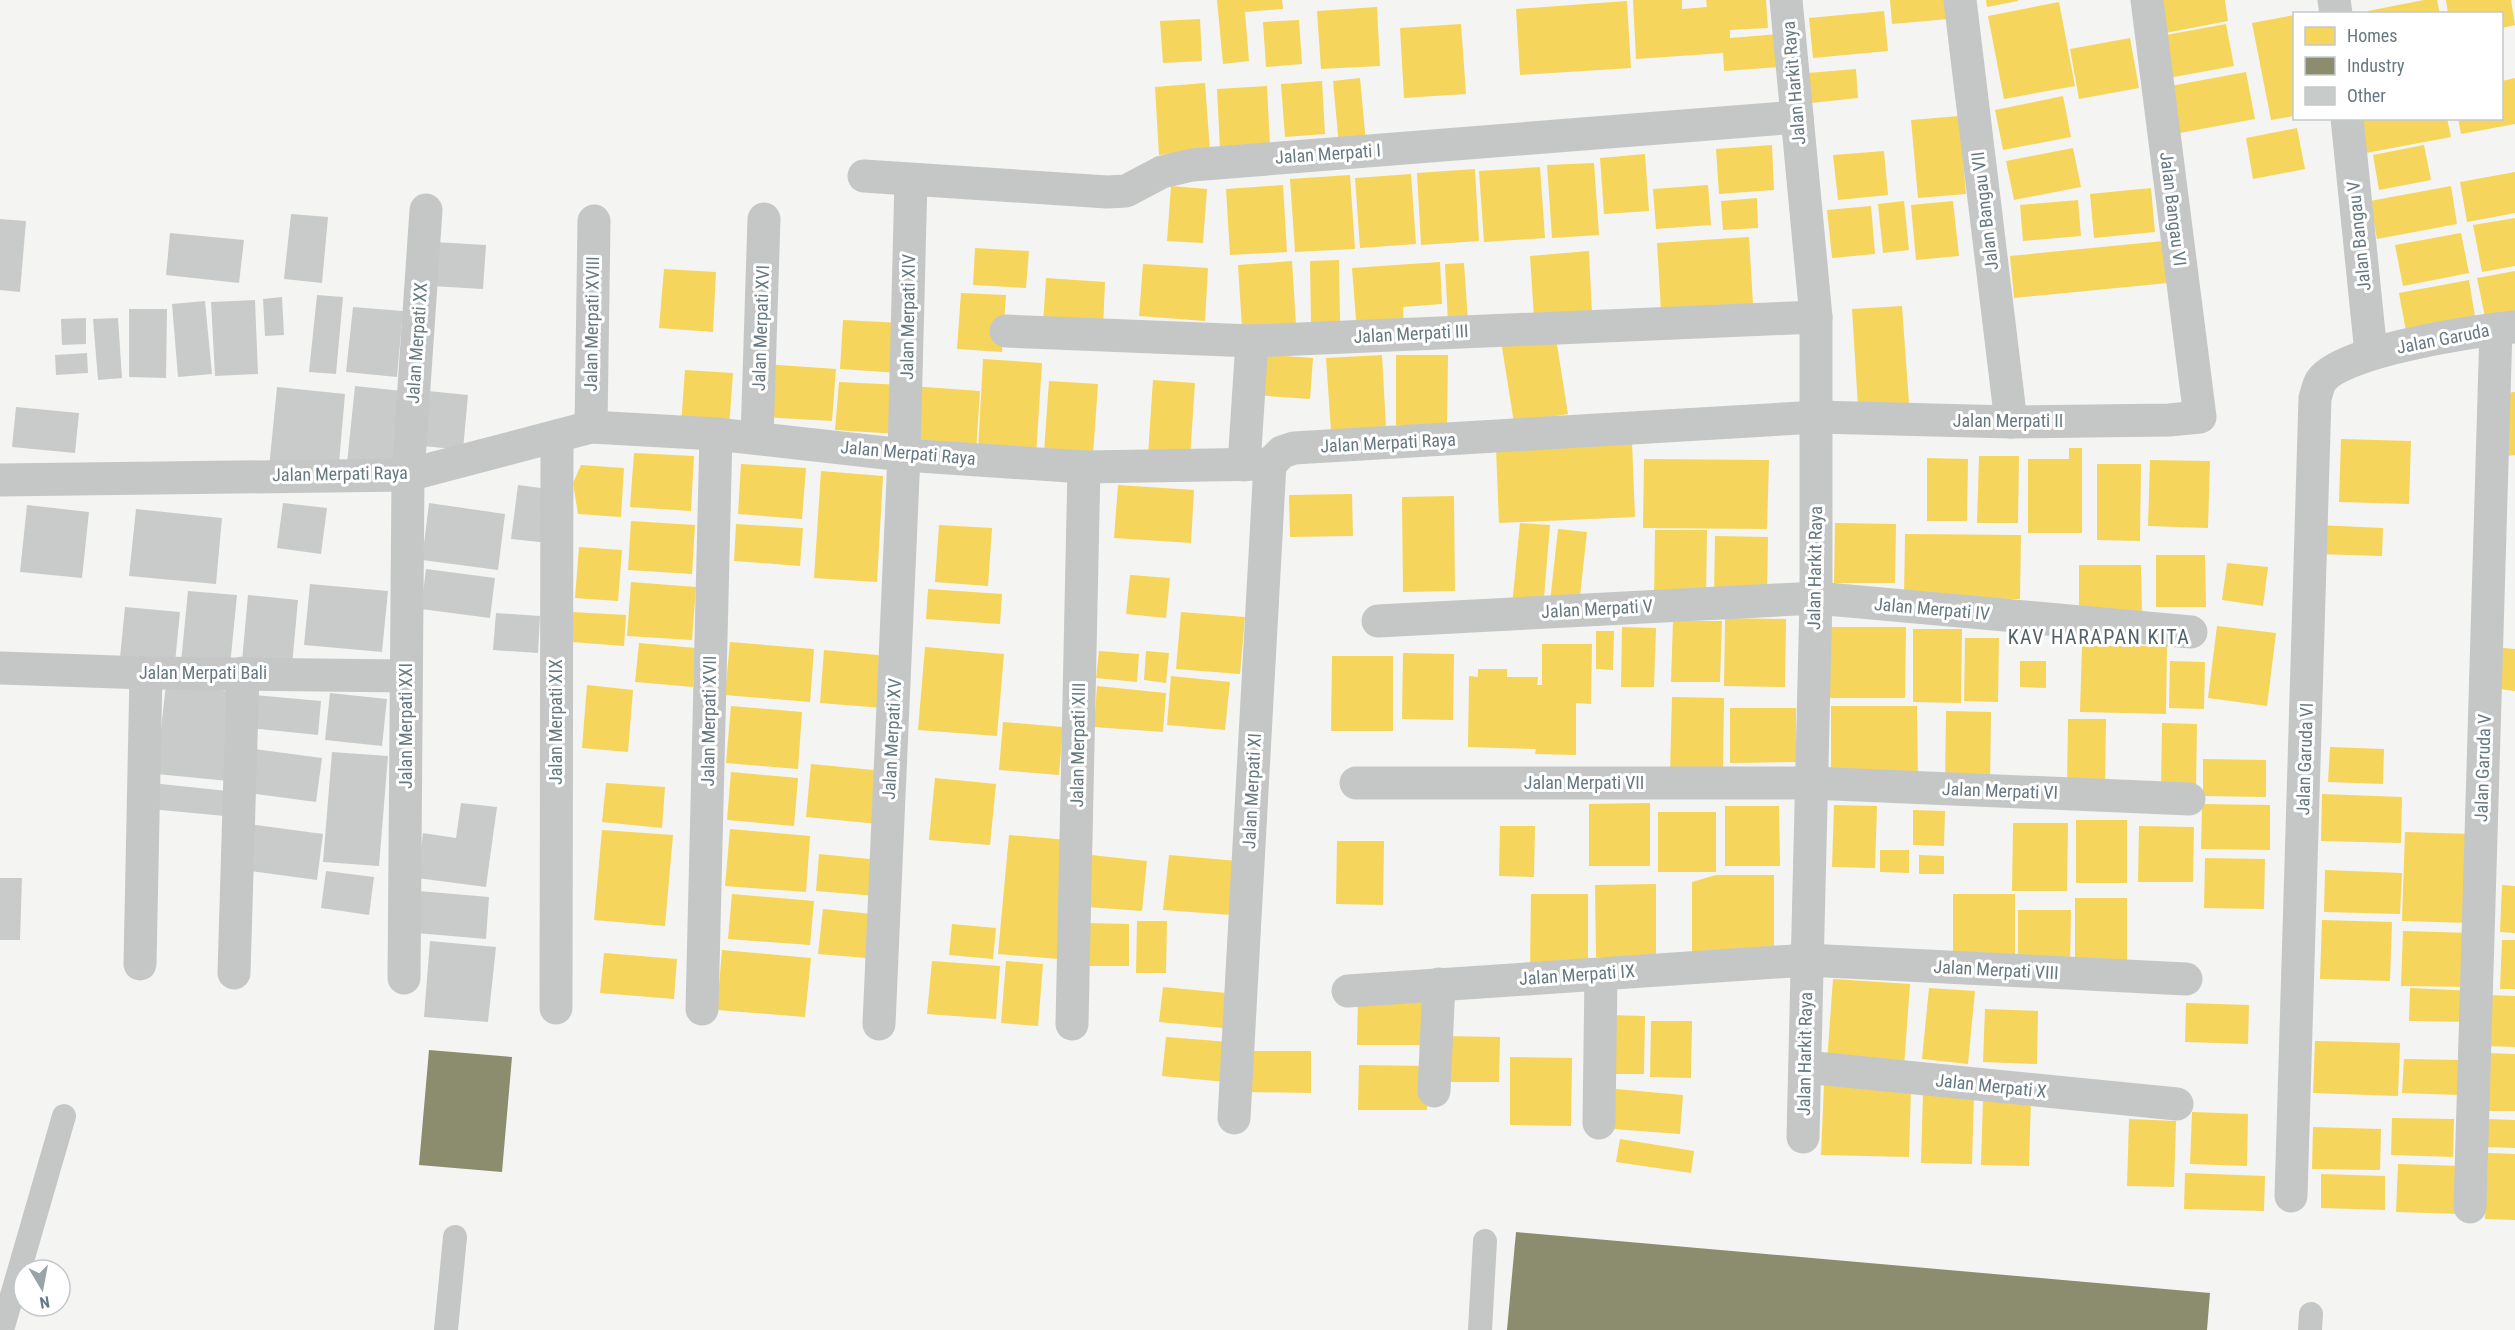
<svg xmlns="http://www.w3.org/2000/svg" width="2515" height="1330" font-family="'Roboto Condensed',sans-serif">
<rect width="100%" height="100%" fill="#f4f4f3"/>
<g fill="#f6d55c">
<path d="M1217,0H1282L1283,9L1245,12L1249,61L1223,64Z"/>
<path d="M1633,0H1682V9L1707,7L1706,0H1766L1768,28L1730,30V38L1779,34L1781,67L1724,71L1723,53L1636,59Z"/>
<path d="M1890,0H1948L1949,19L1892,24Z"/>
<path d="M1986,0H2018V1L1987,7Z"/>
<path d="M2154,0H2225L2228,21L2160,34Z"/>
<path d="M2424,0H2437L2440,14H2368V11Z"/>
<path d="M2446,0H2511L2515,25L2502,28V14H2448Z"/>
<path d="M1627,1L1631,68L1520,75L1516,9Z"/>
<path d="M2059,2L2075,86L2004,99L1988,16Z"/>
<path d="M1377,7L1380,66L1321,69L1317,11Z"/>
<path d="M1884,11L1888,51L1813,58L1809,18Z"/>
<path d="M2294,15V116L2271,120L2252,23Z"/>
<path d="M1200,19L1202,61L1163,63L1160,21Z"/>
<path d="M1299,20L1302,64L1266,67L1263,22Z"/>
<path d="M1461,24L1466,94L1404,98L1400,28Z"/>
<path d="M2226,24L2234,66L2163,79L2155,37Z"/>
<path d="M2130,38L2139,88L2079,99L2070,49Z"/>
<path d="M1856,69L1858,98L1811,103L1808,73Z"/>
<path d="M2246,72L2255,119L2174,134L2165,87Z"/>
<path d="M1360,78L1366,143L1339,146L1333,81Z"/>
<path d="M2515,78V124L2461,134L2458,118H2502V81Z"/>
<path d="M1322,81L1325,134L1285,137L1281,84Z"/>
<path d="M1205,83L1210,151L1159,155L1155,87Z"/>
<path d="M1267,86L1270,146L1220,149L1217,89Z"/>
<path d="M2063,96L2071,137L2003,150L1995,110Z"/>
<path d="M1959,116L1966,194L1918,198L1911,120Z"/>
<path d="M2359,118H2447L2451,137L2366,153Z"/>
<path d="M2297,128L2305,169L2253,179L2246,138Z"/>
<path d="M1772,145L1774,190L1719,194L1716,149Z"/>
<path d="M2424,145L2431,180L2379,190L2373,155Z"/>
<path d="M2073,148L2081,187L2014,200L2006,161Z"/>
<path d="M1884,151L1888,195L1838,200L1833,155Z"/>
<path d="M1645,154L1649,211L1604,214L1600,158Z"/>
<path d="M1594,163L1599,235L1552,238L1547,165Z"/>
<path d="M1540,167L1545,238L1484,242L1479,171Z"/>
<path d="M1475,169L1479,241L1421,245L1417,173Z"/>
<path d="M2515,172V213L2467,222L2460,182Z"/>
<path d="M1411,174L1416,244L1360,248L1355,178Z"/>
<path d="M1350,175L1355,249L1295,252L1290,179Z"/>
<path d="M1283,185L1287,252L1230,255L1226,189Z"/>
<path d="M1708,185L1711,225L1656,229L1653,189Z"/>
<path d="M1171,186L1207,189L1203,243L1167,241Z"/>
<path d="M2451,186L2457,224L2377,239L2370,201Z"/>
<path d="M2151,188L2155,232L2094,238L2090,194Z"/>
<path d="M1757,198L1758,228L1723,230L1721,201Z"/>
<path d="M2078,200L2081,236L2023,241L2020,205Z"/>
<path d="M1904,201L1909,250L1883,253L1878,204Z"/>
<path d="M1953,201L1959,256L1916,260L1911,205Z"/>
<path d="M1871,206L1875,254L1832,258L1827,210Z"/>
<path d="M2515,218V266L2482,272L2473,225Z"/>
<path d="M2461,233L2469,273L2403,286L2395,245Z"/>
<path d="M1749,237L1753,304L1661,310L1657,243Z"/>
<path d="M2164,241L2168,283L2014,298L2010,256Z"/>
<path d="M975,248L1029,251L1026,288L973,285Z"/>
<path d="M1589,251L1592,314L1534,318L1530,256Z"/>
<path d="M1339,260L1340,325H1311L1310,261Z"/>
<path d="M1292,261L1296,325L1242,328L1238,265Z"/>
<path d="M1440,262L1442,304L1403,307L1404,330L1357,333L1352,268Z"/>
<path d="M1464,263L1468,321L1448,323L1445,264Z"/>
<path d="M1143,264L1208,268L1205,321L1139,316Z"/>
<path d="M664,269L716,272L713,332L659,328Z"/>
<path d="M2515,271V317L2486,322L2477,278Z"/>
<path d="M1046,278L1105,282L1103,328L1043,324Z"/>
<path d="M2469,280L2477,329L2408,342L2399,293Z"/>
<path d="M961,293L1006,295L1002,352L957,349Z"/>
<path d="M1902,306L1909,403L1858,407L1852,309Z"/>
<path d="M843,320L902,323L899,373L840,369Z"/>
<path d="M1555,332L1568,414L1514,423L1501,341Z"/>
<path d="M1257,354L1313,358L1310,399L1254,395Z"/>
<path d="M1382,355L1386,427L1331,431L1326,358Z"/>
<path d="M1396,355H1448L1447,425H1396Z"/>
<path d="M983,359L1042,363L1036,456L978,452Z"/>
<path d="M764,364L836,369L832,421L760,417Z"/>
<path d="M685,370L733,373L729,427L681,424Z"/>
<path d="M1153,380L1195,383L1190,458L1148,455Z"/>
<path d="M1049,381L1098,384L1093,455L1044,452Z"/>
<path d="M839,382L902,385L898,434L835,430Z"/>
<path d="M911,386L980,391L976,452L907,447Z"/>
<path d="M2515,392V455L2508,456L2506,393Z"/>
<path d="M2341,439L2411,441L2409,504L2339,502Z"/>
<path d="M1632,442L1635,517L1499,523L1496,448Z"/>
<path d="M2069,448H2082V533H2028V459H2069Z"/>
<path d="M634,453L694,456L691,511L630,507Z"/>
<path d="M1979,456H2019L2018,523H1977Z"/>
<path d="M1927,458L1968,459L1967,521H1927Z"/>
<path d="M1644,459L1769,460L1767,529L1643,528Z"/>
<path d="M2150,460L2210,461L2208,528L2148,526Z"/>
<path d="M741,464L806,468L802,519L738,514Z"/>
<path d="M2097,464H2141L2140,541L2097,540Z"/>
<path d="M581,465L624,468L621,517L578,514L573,483Z"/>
<path d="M821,471L883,476L877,582L814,578Z"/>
<path d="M1118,485L1194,490L1191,543L1114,538Z"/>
<path d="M1352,494L1353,536L1290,537L1289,495Z"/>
<path d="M1454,496L1455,591L1403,592L1402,497Z"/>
<path d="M631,521L695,525L692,574L628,570Z"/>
<path d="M1520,523L1550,525L1543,609L1512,606Z"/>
<path d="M1835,523L1896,524L1895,583H1834Z"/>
<path d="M736,524L803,528L800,566L734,561Z"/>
<path d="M939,525L992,528L988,586L935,582Z"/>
<path d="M2317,525L2383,528L2382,556L2316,554Z"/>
<path d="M1558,529L1587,532L1579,605L1550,602Z"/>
<path d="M1655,530H1707L1706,602L1654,601Z"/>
<path d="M1905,534L2021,535L2020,599L1904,598Z"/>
<path d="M1715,536L1768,537L1767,596L1714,595Z"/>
<path d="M579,547L622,550L618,601L575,598Z"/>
<path d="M2156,555H2205L2206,607H2156Z"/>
<path d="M2227,563L2268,567L2263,606L2222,600Z"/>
<path d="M2079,565H2141L2142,614H2079Z"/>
<path d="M1130,575L1170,578L1166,618L1126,614Z"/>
<path d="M631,582L696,587L692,640L627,636Z"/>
<path d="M928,589L1002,594L1000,624L926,619Z"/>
<path d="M572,612L626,615L624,646L571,642Z"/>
<path d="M1181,612L1245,617L1240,674L1176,669Z"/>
<path d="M1725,618L1786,619L1785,687L1724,686Z"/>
<path d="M1673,621H1722L1720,682H1671Z"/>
<path d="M2217,626L2276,633L2267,706L2208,698Z"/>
<path d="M1622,627L1656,628L1654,687H1621Z"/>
<path d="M1828,627H1906L1905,698H1827Z"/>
<path d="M1913,629H1962L1961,703L1913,702Z"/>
<path d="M1596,631H1614L1613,670L1596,669Z"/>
<path d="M1965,638H1999L1998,702L1964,701Z"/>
<path d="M730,642L814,649L810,702L725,695Z"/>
<path d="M639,643L696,648L693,687L635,682Z"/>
<path d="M1542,644H1592L1591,704L1576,703V755L1535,754L1536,749L1468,747L1469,676L1478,677V669H1507V677H1538L1537,685H1542Z"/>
<path d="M2082,646H2167L2166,714L2080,712Z"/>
<path d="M925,647L1004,654L997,736L918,730Z"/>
<path d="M2503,648L2515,649V691L2499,689Z"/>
<path d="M824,650L888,656L883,708L820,703Z"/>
<path d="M1099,651L1139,654L1137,682L1096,678Z"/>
<path d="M1146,651L1169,653L1166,683L1144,680Z"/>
<path d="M1403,653L1454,654L1453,720L1402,719Z"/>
<path d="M1332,656H1393V731H1331Z"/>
<path d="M2020,661H2046V688L2020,687Z"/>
<path d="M2170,661L2205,662L2204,709L2169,708Z"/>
<path d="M1171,676L1230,682L1225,730L1167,725Z"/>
<path d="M587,685L633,690L628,752L582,748Z"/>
<path d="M1097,686L1166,693L1163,732L1094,727Z"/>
<path d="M1672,697L1724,698L1723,775L1670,774Z"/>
<path d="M731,706L802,712L798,769L726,763Z"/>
<path d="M1831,706H1917L1918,781L1831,782Z"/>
<path d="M1730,708H1796V762L1730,763Z"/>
<path d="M1946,711L1991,712L1990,787H1945Z"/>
<path d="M2068,719H2106L2105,788H2067Z"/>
<path d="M1003,722L1063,727L1059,775L999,770Z"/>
<path d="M2162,723L2197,724L2196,791H2161Z"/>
<path d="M2330,747L2384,749L2383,784L2328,782Z"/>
<path d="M2203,759L2266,760V797L2203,796Z"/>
<path d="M811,764L884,771L879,824L806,817Z"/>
<path d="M731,772L798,778L794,826L727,820Z"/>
<path d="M935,778L996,784L990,845L929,840Z"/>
<path d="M606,783L665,787L662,828L602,822Z"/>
<path d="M2322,794L2402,797L2401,843L2321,841Z"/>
<path d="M1650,803V866H1589V804Z"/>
<path d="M2202,804L2270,805V850L2201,849Z"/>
<path d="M1834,805L1877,806L1875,868L1832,867Z"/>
<path d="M1725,806H1779L1780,866H1725Z"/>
<path d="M1913,810L1945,811L1944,846L1913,845Z"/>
<rect x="1658" y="812" width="58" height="60"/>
<rect x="2076" y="820" width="51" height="63"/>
<path d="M2013,823H2068L2067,891H2012Z"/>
<path d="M1500,826H1535L1534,877L1499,876Z"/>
<path d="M2139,826L2194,827L2193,882H2138Z"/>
<path d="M730,829L810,836L806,892L725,886Z"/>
<path d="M602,830L673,835L665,926L594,920Z"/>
<path d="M2405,832L2473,834L2470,923L2402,921Z"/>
<path d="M1009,835L1069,840L1059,959L998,954Z"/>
<path d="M1337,841H1384L1383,905L1336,904Z"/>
<path d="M1880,850H1909V873L1880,872Z"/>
<path d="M819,854L880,860L876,896L816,891Z"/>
<path d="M1091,855L1147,861L1142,911L1087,907Z"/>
<path d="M1169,855L1238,861L1232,915L1163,910Z"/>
<path d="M1919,855L1944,856V874H1919Z"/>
<path d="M2205,858L2265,859L2264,909L2204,908Z"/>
<path d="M2325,870L2402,873L2400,914L2324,912Z"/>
<path d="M1716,875H1774V959L1692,966V882Z"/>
<path d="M1656,884V957H1596L1595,885Z"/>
<path d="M2502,885L2515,886V933L2500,932Z"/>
<path d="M732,894L814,901L810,945L728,939Z"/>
<path d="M1531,894H1588V969L1530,968Z"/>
<rect x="1953" y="894" width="62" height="68"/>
<path d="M2075,898H2127V964L2075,965Z"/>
<path d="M823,909L882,915L878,959L818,954Z"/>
<path d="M2018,910H2071L2070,967H2018Z"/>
<path d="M2322,920L2392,922L2390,981L2320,979Z"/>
<path d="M1137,921H1167L1166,973H1136Z"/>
<path d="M1086,923L1129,924V966H1085Z"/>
<path d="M952,924L996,928L993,959L949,955Z"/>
<path d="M2403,931L2473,933L2471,987L2401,986Z"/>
<path d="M2502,940H2515V989H2500Z"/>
<path d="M722,950L811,958L805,1017L717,1010Z"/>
<path d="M604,953L677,959L674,999L600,993Z"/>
<path d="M932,961L1000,966L996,1019L927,1014Z"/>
<path d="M1006,961L1043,964L1038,1026L1001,1023Z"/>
<path d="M1833,979L1910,984L1904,1067L1827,1062Z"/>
<path d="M1163,987L1237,994L1234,1029L1159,1022Z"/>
<path d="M1929,988L1975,991L1968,1064L1922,1059Z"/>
<path d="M2410,988L2475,991V1022L2409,1021Z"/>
<path d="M2488,995L2515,996V1047L2486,1046Z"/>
<path d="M1358,996L1424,997V1045H1357Z"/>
<path d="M2186,1003L2249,1005L2248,1044L2185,1042Z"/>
<path d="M1985,1009L2038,1011L2037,1064L1983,1062Z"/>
<path d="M1608,1015L1645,1016L1644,1074H1608Z"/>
<path d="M1651,1021H1692L1691,1078L1650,1077Z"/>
<path d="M1443,1036L1500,1037L1499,1082H1442Z"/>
<path d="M1166,1037L1230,1042L1226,1082L1162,1076Z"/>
<path d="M2315,1041L2400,1043L2398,1096L2313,1093Z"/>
<path d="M1249,1051H1311V1093L1248,1092Z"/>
<path d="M2488,1053L2515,1054V1111H2486Z"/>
<path d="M1510,1057L1572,1058L1571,1126L1510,1125Z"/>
<path d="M2404,1059L2461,1060L2459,1095L2402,1093Z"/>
<path d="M1359,1065L1427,1066V1110H1358Z"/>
<path d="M1824,1084L1911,1087L1909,1157L1821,1155Z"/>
<path d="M1616,1089L1683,1095L1680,1134L1613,1129Z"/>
<path d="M1923,1092L1974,1094L1972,1164L1921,1163Z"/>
<path d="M1983,1098L2031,1100L2029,1166L1981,1165Z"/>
<path d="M2192,1112L2248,1114L2247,1166L2190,1164Z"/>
<path d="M2392,1118L2454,1119L2453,1157L2391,1155Z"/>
<path d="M2129,1119L2176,1121L2174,1187L2127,1186Z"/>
<path d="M2487,1119L2515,1120V1148L2486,1147Z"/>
<path d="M2313,1127L2381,1129L2380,1170L2312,1169Z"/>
<path d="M1620,1139L1694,1151L1691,1173L1616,1162Z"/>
<path d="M2488,1153L2515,1154V1220L2485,1219Z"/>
<path d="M2398,1164L2462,1166L2461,1214L2396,1212Z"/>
<path d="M2185,1173L2265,1176L2264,1211L2184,1209Z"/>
<path d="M2321,1174L2385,1176V1210L2321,1208Z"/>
</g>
<g fill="#8c8c6e">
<path d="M429,1050L512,1057L502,1172L419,1165Z"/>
<path d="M1516,1232L2210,1293L2207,1330H1507Z"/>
</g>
<g fill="#c9cbcb">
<path d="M291,214L328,217L322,283L284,279Z"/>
<path d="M0,219L26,221L20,292L0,290Z"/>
<path d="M170,233L244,240L239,283L166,275Z"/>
<path d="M434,242L486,245L483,289L430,286Z"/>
<path d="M317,295L343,297L336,374L309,372Z"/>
<path d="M282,297L284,335L265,336L263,299Z"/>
<path d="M255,300L258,374L215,376L211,302Z"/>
<path d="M205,301L212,374L178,377L172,304Z"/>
<path d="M353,307L403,311L397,377L346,372Z"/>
<path d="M129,309H167L166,378L129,377Z"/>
<path d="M86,318V344L62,345L61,319Z"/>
<path d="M118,318L122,378L98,380L93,319Z"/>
<path d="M87,353L88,373L56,375L55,355Z"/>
<path d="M355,386L402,391L395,467L347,463Z"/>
<path d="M277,387L345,394L338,475L269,468Z"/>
<path d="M428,391L468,395L463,450L423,446Z"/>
<path d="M16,407L79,413L75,453L12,447Z"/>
<path d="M518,485L556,490L549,543L511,539Z"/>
<path d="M283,503L327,508L321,554L277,548Z"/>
<path d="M429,503L505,514L498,570L422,560Z"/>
<path d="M27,505L89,512L82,578L20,572Z"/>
<path d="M136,509L222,518L216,584L129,576Z"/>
<path d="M426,569L495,578L490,618L421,609Z"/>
<path d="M310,584L388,591L382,652L304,645Z"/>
<path d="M188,591L237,595L230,666L181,662Z"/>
<path d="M248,595L298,600L292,666L242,661Z"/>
<path d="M125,607L180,612L175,663L120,658Z"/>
<path d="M496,613L540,616L538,653L493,650Z"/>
<path d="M166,684L238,692L229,781L156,774Z"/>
<path d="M330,693L387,699L382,746L325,740Z"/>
<path d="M253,695L321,701L318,735L250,728Z"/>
<path d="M254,749L322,758L316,802L249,793Z"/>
<path d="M332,752L388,756L379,866L323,862Z"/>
<path d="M152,783L237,792L235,817L150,809Z"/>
<path d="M461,803L497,807L486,887L417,878L423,833L456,838Z"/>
<path d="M249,824L323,834L317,880L242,870Z"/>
<path d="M326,871L374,877L369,915L321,908Z"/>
<path d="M0,878H22L20,940H0Z"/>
<path d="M419,891L489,897L486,939L416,933Z"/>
<path d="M430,941L496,947L488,1022L424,1017Z"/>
</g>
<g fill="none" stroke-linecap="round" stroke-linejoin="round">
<g stroke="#c5c7c7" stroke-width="24">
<path d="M2,1330L64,1116"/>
<path d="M446,1330L455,1237"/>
<path d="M1480,1330L1485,1241"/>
<path d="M2310,1330L2311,1314"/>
</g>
<g stroke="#c5c7c7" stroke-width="33">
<path d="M1786,0L1816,317V598L1803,1137"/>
<path d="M1960,0L2011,422"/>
<path d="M2334,0L2336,14"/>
<path d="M2347,118L2371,353"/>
<path d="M864,176L1107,192L1126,191L1162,172L1192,165L1797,117"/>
<path d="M1006,331L1252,341L1816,317"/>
<path d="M591,427L594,221"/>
<path d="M757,438L764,219"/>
<path d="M1244,465L1252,341"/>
<path d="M0,480L408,475L591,427L716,434L904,455L1084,467L1270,464L1282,452L1294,448L1817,417L2011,422L2169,420L2200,417L2147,0"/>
<path d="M1378,621L1816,598L2191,632"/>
<path d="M0,668L146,673L406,676"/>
<path d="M1356,783H1811L2189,799"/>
<path d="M140,964L146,673"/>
<path d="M234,973L243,673"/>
<path d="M404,978L408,475L426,210"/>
<path d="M1348,991L1807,960L2186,979"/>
<path d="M556,1008L557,436"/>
<path d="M702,1009L716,434"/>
<path d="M879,1024L904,455L911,180"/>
<path d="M1072,1024L1084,467"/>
<path d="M1805,1067L2177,1104"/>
<path d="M1434,1091L1439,984"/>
<path d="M1234,1118L1270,464"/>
<path d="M1599,1123L1601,974"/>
<path d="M2291,1196L2315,398C2317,393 2318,385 2321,381C2341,350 2477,331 2515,327"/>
<path d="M2470,1207L2496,329"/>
</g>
</g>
<g text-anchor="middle" stroke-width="6" stroke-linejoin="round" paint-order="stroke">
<g font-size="18" fill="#677980" stroke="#fff">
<text transform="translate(1794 83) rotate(-95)" y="6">Jalan Harkit Raya</text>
<text transform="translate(1328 154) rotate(-4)" y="6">Jalan Merpati I</text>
<text transform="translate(2173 209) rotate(83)" y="6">Jalan Bangau VI</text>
<text transform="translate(1985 211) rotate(-97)" y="6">Jalan Bangau VII</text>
<text transform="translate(2359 236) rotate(-96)" y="6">Jalan Bangau V</text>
<text transform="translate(908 317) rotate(-89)" y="6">Jalan Merpati XIV</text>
<text transform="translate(592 324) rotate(-89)" y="6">Jalan Merpati XVIII</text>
<text transform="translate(761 328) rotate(-88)" y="6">Jalan Merpati XVI</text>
<text transform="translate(1411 334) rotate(-3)" y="6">Jalan Merpati III</text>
<text transform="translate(2443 339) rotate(-11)" y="6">Jalan Garuda</text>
<text transform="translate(417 343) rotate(-86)" y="6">Jalan Merpati XX</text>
<text x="2008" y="427">Jalan Merpati II</text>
<text transform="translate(1388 443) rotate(-3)" y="6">Jalan Merpati Raya</text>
<text transform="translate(908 453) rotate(5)" y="6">Jalan Merpati Raya</text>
<text transform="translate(340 474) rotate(-1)" y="6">Jalan Merpati Raya</text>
<text transform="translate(1815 568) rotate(-89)" y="6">Jalan Harkit Raya</text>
<text transform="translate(1597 609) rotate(-3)" y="6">Jalan Merpati V</text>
<text transform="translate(1932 609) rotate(5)" y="6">Jalan Merpati IV</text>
<text x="203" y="679">Jalan Merpati Bali</text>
<text transform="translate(709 721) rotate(-89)" y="6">Jalan Merpati XVII</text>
<text transform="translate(556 722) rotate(-90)" y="6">Jalan Merpati XIX</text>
<text transform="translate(406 726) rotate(-90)" y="6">Jalan Merpati XXI</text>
<text transform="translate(892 739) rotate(-87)" y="6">Jalan Merpati XV</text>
<text transform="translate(1078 745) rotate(-89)" y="6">Jalan Merpati XIII</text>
<text transform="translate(2305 759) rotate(-88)" y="6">Jalan Garuda VI</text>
<text transform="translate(2483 768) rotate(-88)" y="6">Jalan Garuda V</text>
<text x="1584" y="789">Jalan Merpati VII</text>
<text transform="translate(1252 791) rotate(-87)" y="6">Jalan Merpati XI</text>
<text transform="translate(2000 791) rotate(2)" y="6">Jalan Merpati VI</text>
<text transform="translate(1996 970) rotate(3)" y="6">Jalan Merpati VIII</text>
<text transform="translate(1577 975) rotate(-4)" y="6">Jalan Merpati IX</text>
<text transform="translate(1805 1054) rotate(-89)" y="6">Jalan Harkit Raya</text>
<text transform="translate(1991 1086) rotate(6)" y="6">Jalan Merpati X</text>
</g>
<g font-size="20" letter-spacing="1.5" fill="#546166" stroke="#fff">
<text x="2099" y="644">KAV HARAPAN KITA</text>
</g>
</g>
<rect x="2293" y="12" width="210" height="108" fill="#ffffff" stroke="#c2c9cc" stroke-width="1.5"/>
<rect x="2305" y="27" width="30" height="18" fill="#f6d55c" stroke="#c2c9cc" stroke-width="1.5"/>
<text x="2347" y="42" font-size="18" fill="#677980">Homes</text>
<rect x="2305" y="57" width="30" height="18" fill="#8c8c6e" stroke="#c2c9cc" stroke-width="1.5"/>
<text x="2347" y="72" font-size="18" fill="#677980">Industry</text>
<rect x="2305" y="87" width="30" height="18" fill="#c9cbcb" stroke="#c2c9cc" stroke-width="1.5"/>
<text x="2347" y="102" font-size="18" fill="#677980">Other</text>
<g transform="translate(42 1288) rotate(170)"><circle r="28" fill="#ffffff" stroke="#c2c9cc" stroke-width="1.5"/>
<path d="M0-4.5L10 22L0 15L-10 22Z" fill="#98a4a8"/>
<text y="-9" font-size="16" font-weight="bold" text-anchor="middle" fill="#677980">N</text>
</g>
</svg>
